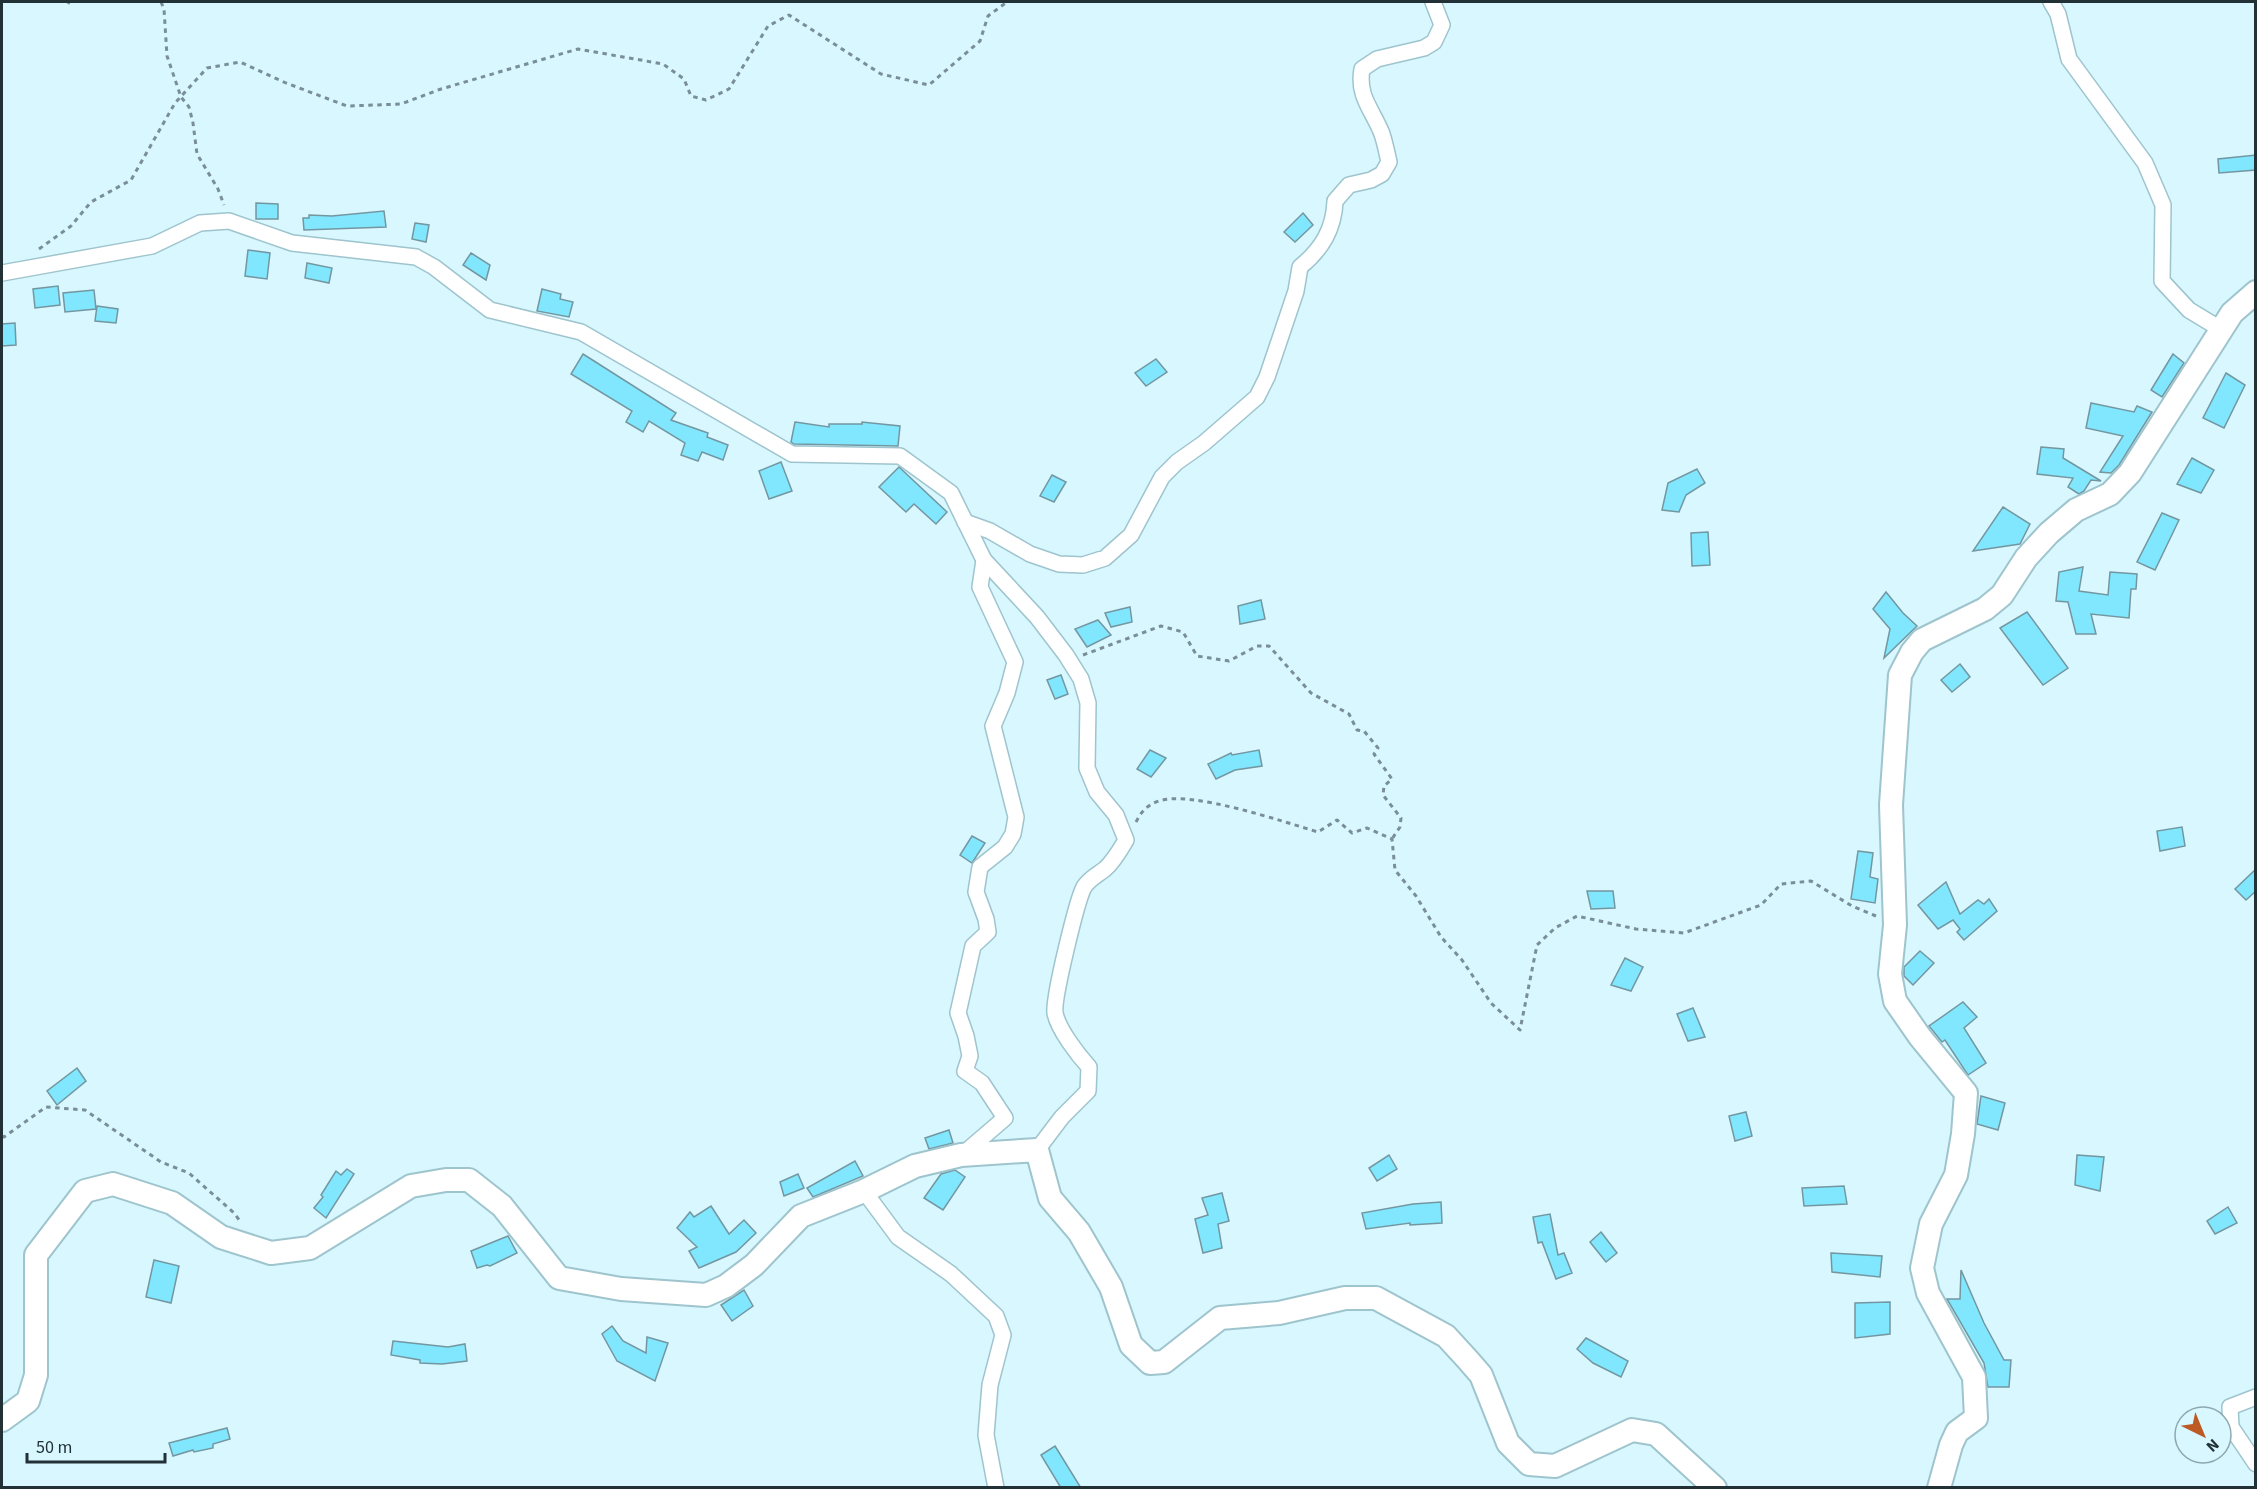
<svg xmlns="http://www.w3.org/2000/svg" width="2257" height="1489" font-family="'Source Sans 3',sans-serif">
<rect width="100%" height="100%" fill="#d8f7ff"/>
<g fill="#81e7ff" stroke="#7397a0" stroke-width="1.5">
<path d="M2256,155V170L2219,173L2218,159Z"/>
<path d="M256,203L278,204V219H256Z"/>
<path d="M384,211L386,227L304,230L303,218H309V215L332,216Z"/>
<path d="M1303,213L1313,225L1295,242L1284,232Z"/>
<path d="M415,223L429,225L426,242L412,239Z"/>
<path d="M248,250L270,253L267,279L245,276Z"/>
<path d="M471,253L490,265L486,280L463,265Z"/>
<path d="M307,263L332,268L329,283L305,278Z"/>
<path d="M58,286L60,305L35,308L33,289Z"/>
<path d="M542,289L561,294L560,299L573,302L569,317L537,311Z"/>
<path d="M94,290L96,309L65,312L63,293Z"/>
<path d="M97,306L118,309L116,323L95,321Z"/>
<path d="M15,323L16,345L2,346V324Z"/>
<path d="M583,354L676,413L671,420L708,433L707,437L728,445L723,460L702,452L698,461L681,455L685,443L649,421L643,432L626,422L632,411L571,374Z"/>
<path d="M2173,354L2184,363L2162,397L2151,390Z"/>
<path d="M1156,359L1167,372L1146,386L1135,373Z"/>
<path d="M2226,373L2245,385L2224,428L2203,418Z"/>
<path d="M2091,403L2134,412L2137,406L2152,412L2119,465L2111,473L2100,472L2123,436L2086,428Z"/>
<path d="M795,422L829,427V424H862V422L900,426L898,446L794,444L791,442Z"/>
<path d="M2041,447L2064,449L2063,458L2101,481L2091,480L2084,491L2079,494L2068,487L2073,478L2037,474Z"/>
<path d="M2192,458L2214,470L2201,493L2177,484Z"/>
<path d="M781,462L792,491L769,499L759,471Z"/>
<path d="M899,467L947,512L936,524L914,504L906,512L879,487Z"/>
<path d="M1697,469L1705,483L1686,495L1679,512L1662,510L1668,483Z"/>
<path d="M1052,475L1066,482L1054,502L1040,496Z"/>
<path d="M2003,507L2030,524L2020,544L1973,551Z"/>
<path d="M2162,513L2179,520L2155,570L2137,562Z"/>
<path d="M1708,532L1710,565L1692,566L1691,533Z"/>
<path d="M2083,567L2079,591L2108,595L2110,572L2137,574L2136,589H2131L2129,618L2091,614L2096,634H2076L2068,602L2056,601L2059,572Z"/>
<path d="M1886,592L1903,613L1917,626L1884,658L1890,629L1873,609Z"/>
<path d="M1261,600L1265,619L1240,624L1238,606Z"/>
<path d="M1130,607L1132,622L1111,627L1105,613Z"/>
<path d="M2027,612L2068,668L2043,685L2000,628Z"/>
<path d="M1098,620L1111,635L1087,647L1075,629Z"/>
<path d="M1960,664L1970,677L1952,692L1941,680Z"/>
<path d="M1061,675L1068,694L1055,699L1047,680Z"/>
<path d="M1150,750L1166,758L1151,777L1137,769Z"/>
<path d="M1259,750L1262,766L1235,770L1216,779L1208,764L1231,753L1232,755Z"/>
<path d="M2182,827L2185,846L2160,851L2157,831Z"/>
<path d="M972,836L985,843L972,863L960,855Z"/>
<path d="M1858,851L1873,853L1870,877L1878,879L1875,903L1851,899Z"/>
<path d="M2256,869V891L2246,900L2235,889Z"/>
<path d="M1946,882L1960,914L1978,900L1984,904L1989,899L1997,911L1964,940L1957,932L1960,929L1953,920L1938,929L1918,905Z"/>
<path d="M1587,891H1613L1615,908L1591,909Z"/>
<path d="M1920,951L1934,963L1913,985L1904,976V967Z"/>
<path d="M1625,958L1643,967L1631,991L1611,985Z"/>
<path d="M1963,1002L1977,1017L1964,1028L1986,1063L1968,1075L1945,1040L1942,1042L1929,1026Z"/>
<path d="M1693,1008L1705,1037L1688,1041L1677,1014Z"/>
<path d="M77,1068L86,1081L57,1105L47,1091Z"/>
<path d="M1981,1096L2005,1103L1998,1130L1977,1124Z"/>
<path d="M1746,1112L1752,1136L1735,1141L1729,1116Z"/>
<path d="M949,1130L953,1143L929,1149L925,1138Z"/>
<path d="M1389,1155L1397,1169L1377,1181L1369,1168Z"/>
<path d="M2077,1155L2104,1157L2100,1191L2075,1185Z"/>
<path d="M855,1161L863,1176L813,1197L807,1188Z"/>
<path d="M347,1169L354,1174L326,1218L314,1208L323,1197L321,1195L336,1171L341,1175Z"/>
<path d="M955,1170L965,1177L943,1210L924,1198L941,1174Z"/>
<path d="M798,1174L804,1188L784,1196L780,1182Z"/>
<path d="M1844,1186L1847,1204L1804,1206L1802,1188Z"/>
<path d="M1222,1193L1229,1221L1218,1224L1222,1248L1203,1253L1195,1219L1208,1215L1202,1198Z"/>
<path d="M1441,1202L1442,1223L1410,1225V1223L1366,1229L1362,1213L1413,1204Z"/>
<path d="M711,1206L729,1234L744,1220L756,1233L736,1252L699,1268L689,1251L697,1247L677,1228L690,1212L694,1217Z"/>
<path d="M2228,1207L2237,1223L2215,1234L2207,1221Z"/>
<path d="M1550,1214L1558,1255L1564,1253L1572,1273L1556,1279L1542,1242L1538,1243L1533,1217Z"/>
<path d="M1601,1232L1617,1253L1606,1262L1590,1242Z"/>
<path d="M508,1236L517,1253L490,1266L487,1265L477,1268L471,1251Z"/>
<path d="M1831,1253L1882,1256L1880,1277L1832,1272Z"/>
<path d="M154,1260L179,1266L171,1303L146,1297Z"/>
<path d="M1961,1270L1984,1323L2004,1360H2011L2009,1387H1988L1984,1363L1947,1299H1960Z"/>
<path d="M744,1290L753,1306L732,1321L721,1305Z"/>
<path d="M1890,1302V1334L1855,1338V1303Z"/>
<path d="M612,1326L623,1341L646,1353L647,1337L668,1343L655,1381L617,1361L602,1334Z"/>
<path d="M1586,1338L1628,1361L1621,1377L1593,1363L1577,1349Z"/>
<path d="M393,1341L448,1347L465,1344L467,1361L442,1364L420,1363V1360L391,1355Z"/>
<path d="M227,1428L230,1439L213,1444V1448L194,1452L193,1450L173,1456L169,1443Z"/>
<path d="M1055,1446L1081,1488H1061L1041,1455Z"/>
</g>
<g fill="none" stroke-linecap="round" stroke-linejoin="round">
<defs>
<g id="minor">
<path d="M2051,2L2058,14L2069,59L2145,163L2163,205L2162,281L2189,310L2222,330"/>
<path d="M2,273L152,246L200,223L229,221L292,243L416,257L434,267L490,310L581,332L792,454L900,456L951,493L984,560L1037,617L1066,655L1081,679L1088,703L1087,768L1097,792L1116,815L1126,840C1120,850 1114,861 1105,869C1096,876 1090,878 1084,887C1077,900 1053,998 1055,1013C1058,1029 1078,1055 1089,1067L1088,1091L1062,1117L1037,1150"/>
<path d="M965,522L990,531L1030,554L1059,564L1083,565L1105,558L1131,535L1162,477L1177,462L1204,443L1257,397L1267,377L1296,291L1300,267C1322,249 1334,229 1335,201L1349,185L1371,180L1382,174L1389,162C1387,153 1385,143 1382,134C1373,110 1357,97 1362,69L1377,59L1424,48L1434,42L1442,25L1433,2"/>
<path d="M962,1155L1005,1118L982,1083L965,1071L970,1056L966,1036L958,1013L973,946L988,932L986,919L976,892L980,867L1005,847L1013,834L1016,817L993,726L1007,693L1015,662L980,587L984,560"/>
<path d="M864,1191L898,1237L951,1274L996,1316L1003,1335L990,1385L986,1435L996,1488"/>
<path d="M2256,1397L2230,1407L2231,1427L2256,1464"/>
</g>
<g id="secondary">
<path d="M2,1420L28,1401L36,1375V1255L85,1191L113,1184L172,1203L221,1237L271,1253L310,1248L411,1186L446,1180H469L502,1206L559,1278L621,1289L706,1295L726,1286L754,1265L801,1216L864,1191L915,1166L961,1155L1037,1150L1050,1198L1079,1232L1111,1287L1131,1345L1150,1363L1164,1362L1220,1318L1279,1313L1345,1298H1376L1446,1336L1468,1360L1481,1375L1508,1443L1529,1464L1555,1466L1632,1430L1656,1434L1715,1488"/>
<path d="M1939,1488L1951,1445L1957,1432L1976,1418L1974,1377L1928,1293L1922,1268L1931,1224L1956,1175L1963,1134L1966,1093L1920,1037L1895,1001L1890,974L1895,925L1891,805L1900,675L1912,652L1922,640L1985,609L2002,595L2026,558L2049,533L2076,510L2110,494L2130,473L2232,313L2256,292"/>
</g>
</defs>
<use href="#minor" stroke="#9ec4cd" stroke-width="18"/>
<use href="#secondary" stroke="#9ec4cd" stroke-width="26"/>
<g stroke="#798f95" stroke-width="3" stroke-dasharray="4.5 4.5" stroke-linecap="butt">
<path d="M161,2L164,9L167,56L181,97L189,107L193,123L197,154L218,189L224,205"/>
<path d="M68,4L69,2"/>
<path d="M39,249L71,226L91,202L131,180L175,103L207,68L240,62L286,83L347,106L401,104L441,89L578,49L663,64L684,79L691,96L706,100L729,89L768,26L789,15L881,74L929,85L980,41L988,16L1007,2"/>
<path d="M1083,655L1161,626L1183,632L1197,656L1229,661L1257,646H1269L1311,693L1349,714L1357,730L1364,731L1378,748L1374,754L1392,779L1384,786L1383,795L1401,818L1400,827L1392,839"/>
<path d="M1136,822C1141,812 1147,805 1159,801C1191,790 1284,822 1318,832L1337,820L1352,833L1367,828L1392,839L1395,870L1416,896L1441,937L1462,960L1491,1003L1520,1030L1537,945L1555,928L1577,916L1636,929L1684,933L1761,905L1781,884L1811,881L1852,906L1876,916"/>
<path d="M2,1136L4,1137L46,1107L85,1110L161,1162L189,1173L234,1213L240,1221"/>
</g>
<use href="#minor" stroke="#fff" stroke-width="15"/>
<use href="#secondary" stroke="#fff" stroke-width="22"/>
</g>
<rect width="2257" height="1489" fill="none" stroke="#223135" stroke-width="6"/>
<g transform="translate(2203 1435) rotate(137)"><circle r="28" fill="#d8f7ff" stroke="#8fa8ae" stroke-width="1.5"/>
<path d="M0-4.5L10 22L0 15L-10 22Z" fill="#bd5923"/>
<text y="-9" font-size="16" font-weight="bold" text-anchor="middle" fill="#223135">N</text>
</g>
<path d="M27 1453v9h138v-9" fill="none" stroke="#223135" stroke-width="3"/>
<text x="36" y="1453" font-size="18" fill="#223135" stroke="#d8f7ff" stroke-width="4.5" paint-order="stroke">50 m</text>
</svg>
